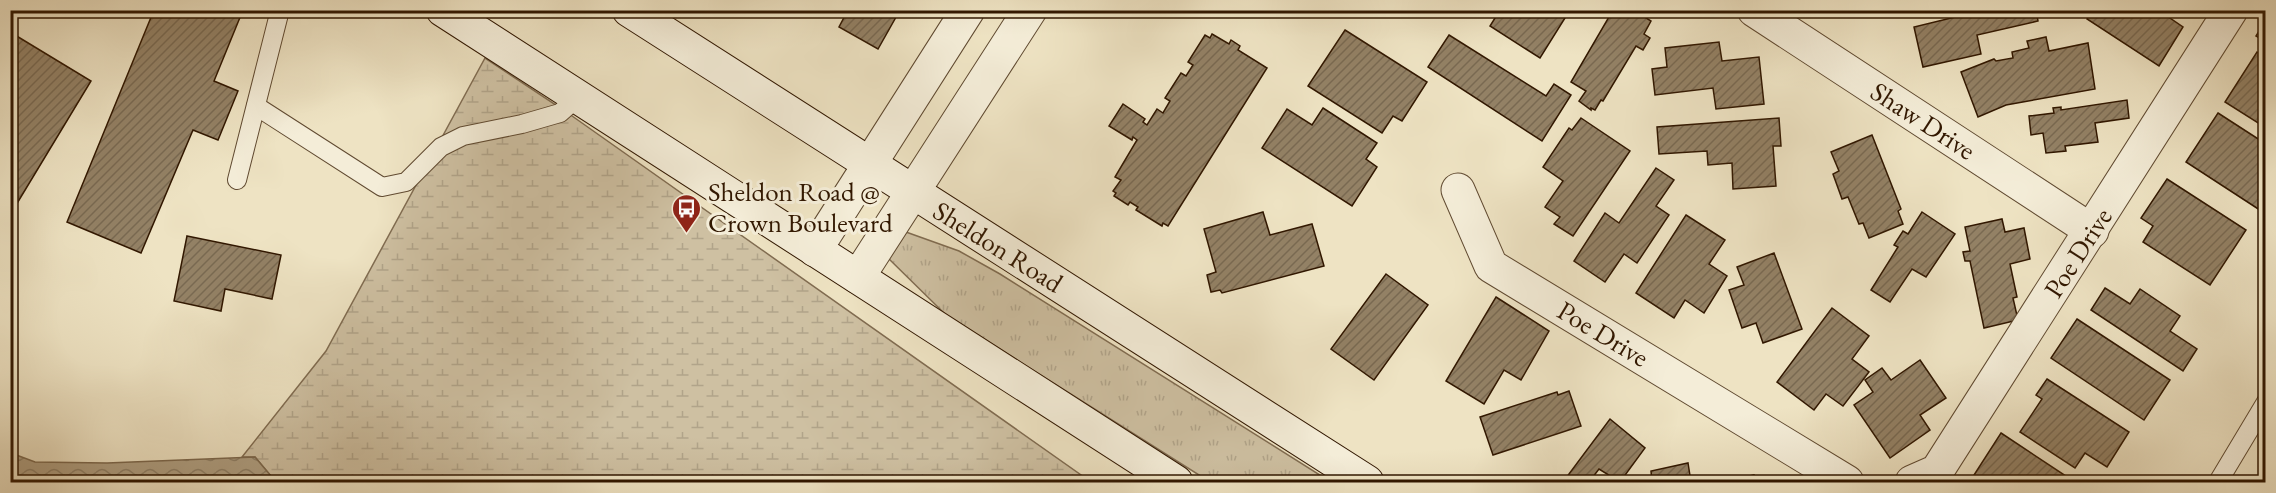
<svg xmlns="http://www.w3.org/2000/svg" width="2276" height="493" font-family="'EB Garamond',serif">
<defs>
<pattern id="grass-tufts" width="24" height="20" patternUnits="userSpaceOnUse" patternTransform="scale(1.5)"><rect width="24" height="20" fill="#cec0a2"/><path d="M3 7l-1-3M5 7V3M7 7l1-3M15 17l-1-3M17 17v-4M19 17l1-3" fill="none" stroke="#b1a48a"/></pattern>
<pattern id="wetland-marsh" width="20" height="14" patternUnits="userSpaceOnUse" patternTransform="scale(1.5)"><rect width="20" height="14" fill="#cec0a2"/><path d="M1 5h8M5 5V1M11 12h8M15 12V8" fill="none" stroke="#b1a48a"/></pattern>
<pattern id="water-waves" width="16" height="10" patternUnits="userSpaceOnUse" patternTransform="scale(1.5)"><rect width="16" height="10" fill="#ae9e81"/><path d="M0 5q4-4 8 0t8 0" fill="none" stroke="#8e8067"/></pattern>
<pattern id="building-hatch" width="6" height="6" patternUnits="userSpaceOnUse" patternTransform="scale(1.5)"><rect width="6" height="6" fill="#938165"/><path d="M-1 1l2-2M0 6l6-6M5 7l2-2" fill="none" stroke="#796951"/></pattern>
</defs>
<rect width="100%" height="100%" fill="#eee3c3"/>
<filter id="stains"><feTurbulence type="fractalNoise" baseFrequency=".00333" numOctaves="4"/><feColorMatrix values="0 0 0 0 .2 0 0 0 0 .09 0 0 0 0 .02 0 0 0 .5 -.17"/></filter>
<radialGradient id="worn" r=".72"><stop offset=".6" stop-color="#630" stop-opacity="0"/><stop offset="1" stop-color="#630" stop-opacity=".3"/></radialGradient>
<path fill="url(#grass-tufts)" stroke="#806c51" stroke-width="1.5" d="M892,227L959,251L1000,274L1331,482H1210L946,315L887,257Z"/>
<path fill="url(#wetland-marsh)" stroke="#806c51" stroke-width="1.5" d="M485,58L565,111L1091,482H276L255,457H242L326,351Z"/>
<path fill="url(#water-waves)" stroke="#7c684d" stroke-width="1.5" d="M11,453L35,462L107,463L255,457L276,482H11Z"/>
<g fill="url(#building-hatch)" stroke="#311700" stroke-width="1.5">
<path d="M154,10H243L214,81L238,91L218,140L193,130L141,253L67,222Z"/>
<path d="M848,10H900L878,49L839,27Z"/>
<path d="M1500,10H1570L1540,58L1490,26Z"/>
<path d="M1613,10H1634L1651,21L1644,34L1650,38L1643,50L1636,46L1603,101L1601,100L1595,110L1591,108V110L1579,101L1586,91L1571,82Z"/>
<path d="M1984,10H2036L2038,21L1977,35L1981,54L1923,67L1914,27Z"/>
<path d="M2082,10H2158L2183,27L2159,66L2087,19L2089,15Z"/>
<path d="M2266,20V42L2256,36Z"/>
<path d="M1345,30L1427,82L1402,121L1393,116L1382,133L1308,86Z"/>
<path d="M10,32L91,81L10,215Z"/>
<path d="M1212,34L1229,44L1231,40L1240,46L1238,50L1267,68L1168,226L1163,223L1162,226L1136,210L1138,207L1130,202L1128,205L1114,196L1116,193L1113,191L1121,180L1115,177L1137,140L1133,137L1132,140L1109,126L1123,104L1145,119L1143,122L1147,125L1157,109L1163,113L1170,101L1165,98L1181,73L1186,76L1193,65L1188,62L1205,35L1210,38Z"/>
<path d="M1449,35L1546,96L1554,84L1571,95L1542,141L1428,67Z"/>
<path d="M2046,37L2049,51L2088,43L2095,89L2006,105L1978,117L1961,72L1994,59L1996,61L2013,58L2012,52L2029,48L2027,41Z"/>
<path d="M1719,42L1722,61L1759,57L1764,104L1716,109L1713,88L1655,95L1652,69L1667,67L1665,48Z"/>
<path d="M2257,52L2266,58V128L2225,102Z"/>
<path d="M2127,100L2129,118L2095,123L2098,142L2065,146L2066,151L2046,153L2043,133L2031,135L2029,116L2054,113L2053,108L2061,107V110Z"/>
<path d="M1323,108L1377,143L1366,159L1377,167L1352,206L1262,148L1287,109L1312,125Z"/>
<path d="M2218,113L2266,144V214L2186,162Z"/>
<path d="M1581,118L1630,151L1573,236L1554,224L1560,217L1545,207L1563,181L1543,167L1569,128L1572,130Z"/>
<path d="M1779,118L1781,146H1773L1776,186L1733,189L1732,163L1708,165L1707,151L1659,154L1657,127Z"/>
<path d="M1872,135L1901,209L1898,211L1903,224L1869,238L1863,223L1859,224L1848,197L1842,199L1833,174L1839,171L1831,152Z"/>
<path d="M1656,168L1674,180L1656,206L1669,215L1637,263L1624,254L1605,282L1574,261L1605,213L1619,223Z"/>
<path d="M2167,179L2246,230L2210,285L2143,242L2153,226L2141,218Z"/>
<path d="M1263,212L1270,235L1312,224L1324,266L1222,293L1220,290L1211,292L1207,275L1216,272L1204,229Z"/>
<path d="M1922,212L1955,234L1926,277L1912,269L1890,302L1871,290L1898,247L1894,245L1903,231L1908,234Z"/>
<path d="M1686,215L1725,240L1709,264L1727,276L1704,313L1685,300L1674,318L1636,293Z"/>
<path d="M2002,219L2005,232L2024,228L2030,259L2010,264L2017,297L2013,298L2018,320L1984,328L1970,261H1965L1963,252L1970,251L1965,227Z"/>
<path d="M187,236L281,255L272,299L225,289L221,311L174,301Z"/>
<path d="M1774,253L1802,329L1763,343L1756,323L1742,328L1729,290L1744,285L1737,267Z"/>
<path d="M1386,274L1428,305L1374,380L1331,349Z"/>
<path d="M2105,288L2130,304L2140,289L2180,316L2170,331L2197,349L2183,371L2091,310Z"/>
<path d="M1496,297L1549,331L1521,380L1504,370L1484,404L1446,381Z"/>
<path d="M1832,308L1869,336L1852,359L1869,372L1843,406L1826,394L1814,410L1777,382Z"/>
<path d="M2077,319L2170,380L2144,420L2051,358Z"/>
<path d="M1920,360L1946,398L1920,415L1930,430L1890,458L1854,405L1873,392L1865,380L1882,368L1891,380Z"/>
<path d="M2047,379L2129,432L2107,467L2085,453L2075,468L2020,432L2042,399L2036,395Z"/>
<path d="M1569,391L1581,426L1493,455L1480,417L1557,392L1558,395Z"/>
<path d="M1610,419L1645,448L1620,482L1599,469L1589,482H1563Z"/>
<path d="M2001,433L2075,482H1986L1974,475Z"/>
<path d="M1688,463L1691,482H1652L1651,471Z"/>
<path d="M1754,475L1756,482H1723Z"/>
</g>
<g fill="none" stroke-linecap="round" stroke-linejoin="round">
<defs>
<g id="service">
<path d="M256,106L382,187L406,182L441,147L463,136L522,124L560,113L578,97"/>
<path d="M237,180L280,10"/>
<path d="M2218,482L2266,402"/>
</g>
<g id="minor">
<path d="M1754,10L2092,231"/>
<path d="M1458,190L1491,266L1847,482"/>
<path d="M815,250L968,10"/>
<path d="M858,277L1030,10"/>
<path d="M1912,482L1937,471L2231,10"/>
</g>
<g id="secondary">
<path d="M443,10L1176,482"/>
<path d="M629,10L1367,482"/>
</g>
</defs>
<use href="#service" stroke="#604a31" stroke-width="20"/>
<use href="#minor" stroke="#604a31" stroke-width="35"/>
<use href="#secondary" stroke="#311700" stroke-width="35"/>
<use href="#service" stroke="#f4edd8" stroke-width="18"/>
<use href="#minor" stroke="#f4edd8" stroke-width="33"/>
<use href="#secondary" stroke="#f4edd8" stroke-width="33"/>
</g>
<defs>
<symbol id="bus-pin" viewBox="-11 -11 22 30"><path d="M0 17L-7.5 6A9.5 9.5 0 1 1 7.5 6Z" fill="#8f2418" stroke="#f4edd8"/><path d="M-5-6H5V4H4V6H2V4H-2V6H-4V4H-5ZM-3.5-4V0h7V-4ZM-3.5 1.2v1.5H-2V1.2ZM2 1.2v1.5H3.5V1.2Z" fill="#fff"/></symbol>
</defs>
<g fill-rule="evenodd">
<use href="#bus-pin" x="670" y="192" width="33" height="45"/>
</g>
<g text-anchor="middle" stroke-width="6" stroke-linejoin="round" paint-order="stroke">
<g font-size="27" fill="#311700" stroke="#f4edd8">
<text transform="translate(1923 121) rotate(33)" y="9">Shaw Drive</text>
<text transform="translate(998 247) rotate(32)" y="9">Sheldon Road</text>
<text transform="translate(2078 253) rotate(-57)" y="9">Poe Drive</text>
<text transform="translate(1603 334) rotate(31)" y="9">Poe Drive</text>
</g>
<g font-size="27" fill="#311700" stroke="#f4edd8" text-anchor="start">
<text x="708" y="201">Sheldon Road @<tspan x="708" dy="31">Crown Boulevard</tspan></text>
</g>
</g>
<rect width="2276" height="493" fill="none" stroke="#eee3c3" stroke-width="36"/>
<rect x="12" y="12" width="2252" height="469" fill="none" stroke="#311700" stroke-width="3"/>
<rect x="18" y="18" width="2240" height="457" fill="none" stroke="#311700" stroke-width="1.5"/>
<rect width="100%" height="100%" filter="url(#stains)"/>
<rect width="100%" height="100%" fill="url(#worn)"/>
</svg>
